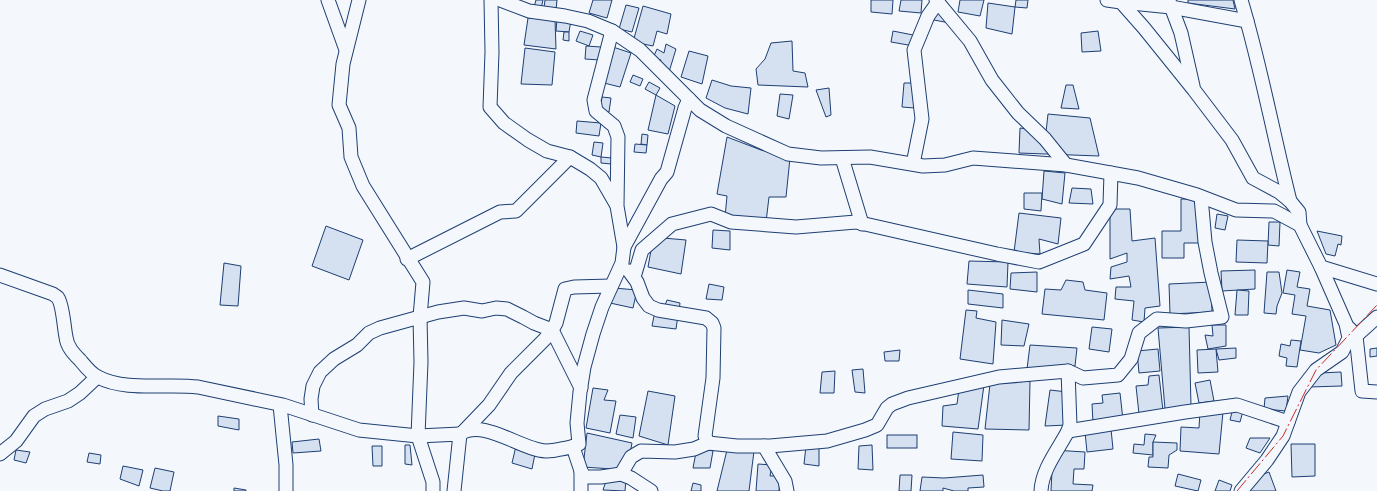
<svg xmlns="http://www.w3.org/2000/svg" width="1377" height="491" font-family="'Public Sans',sans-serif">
<rect width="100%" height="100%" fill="#f4f7fb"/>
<g fill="#d5e0f0" stroke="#1d3f73">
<path d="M536,0H543L541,9L534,7Z"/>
<path d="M545,0H557L556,10L544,8Z"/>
<path d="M593,0H612L607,18L589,13Z"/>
<path d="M871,0H893L892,14L871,12Z"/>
<path d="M901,0H922L921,13L899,11Z"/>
<path d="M960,0H984L980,16L958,12Z"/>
<path d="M1016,0H1028L1027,8L1015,7Z"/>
<path d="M1188,0H1233L1235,9L1188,3Z"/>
<path d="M988,3L1015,7L1012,34L986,28Z"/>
<path d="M626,5L639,8L632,32L619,29Z"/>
<path d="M643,6L671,14L667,34L657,31L653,46L633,42Z"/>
<path d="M935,8L955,24L934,20Z"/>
<path d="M528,18L555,19L556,49L524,45Z"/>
<path d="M557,19L571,20L569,32L556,31Z"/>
<path d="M580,31L593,35L589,46L576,41Z"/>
<path d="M893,31L913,35L914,46L891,42Z"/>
<path d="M1098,31L1101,51L1082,52L1081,33Z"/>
<path d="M564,32H569V41L563,40Z"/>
<path d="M792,41L793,71L805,73L808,87L758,85L756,69L765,59L771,43Z"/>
<path d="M666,44L676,49L669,72L657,68L661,60L653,58L657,49L664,53Z"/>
<path d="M586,46L601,47L600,60L585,59Z"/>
<path d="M613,47L631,53L620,87L604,83Z"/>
<path d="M525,48L555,52L552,85L521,84Z"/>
<path d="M689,51L708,56L702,84L681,77Z"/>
<path d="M633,75L643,79L640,86L630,82Z"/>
<path d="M712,80L731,86L751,88L748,114L725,108L706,98Z"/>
<path d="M649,82L660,88L656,95L645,89Z"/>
<path d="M904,83H917L915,108L902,107Z"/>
<path d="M1066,85H1073L1079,109L1061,108Z"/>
<path d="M829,88L831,115L826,117L816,90Z"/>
<path d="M780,94L793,95L789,119L777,116Z"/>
<path d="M656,95L675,106L668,134L648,130Z"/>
<path d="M602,97L611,98L609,112L600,111Z"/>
<path d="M1048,114L1090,118L1099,156L1019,153L1020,128L1046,132Z"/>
<path d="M577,121L601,123L599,136L576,133Z"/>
<path d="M642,134L648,135L647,145L641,144Z"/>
<path d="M727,137L761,150L790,158L786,197H769L766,222L725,217L727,196L717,194Z"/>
<path d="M594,142L603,143L601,157L592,155Z"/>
<path d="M635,144L647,145L646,153L634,152Z"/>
<path d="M601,157L612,158L611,164L601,163Z"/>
<path d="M1044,171L1065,173L1062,204L1042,199Z"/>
<path d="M1072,188L1091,189L1093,204L1069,203Z"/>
<path d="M1024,193H1042L1041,211L1024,209Z"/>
<path d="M1181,199H1199L1202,243H1184V258H1162V231H1181Z"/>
<path d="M1114,209H1130L1132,241L1155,238L1160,306L1145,308L1144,322L1132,320L1134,301L1115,299L1116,287H1131L1129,276L1110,279L1111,267L1127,262V253L1110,259V211Z"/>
<path d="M1019,213L1061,218L1058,244L1039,239L1040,254L1014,252Z"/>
<path d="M1217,214L1228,216L1225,230L1215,228Z"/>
<path d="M1269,222H1280L1279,246L1268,245Z"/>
<path d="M326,226L363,240L349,280L312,266Z"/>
<path d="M713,230L730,231V250L712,248Z"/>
<path d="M1317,231L1342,236L1341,245L1338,244L1335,256L1326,254Z"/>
<path d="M663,238L686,240L681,274L648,267L652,245Z"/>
<path d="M1237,240L1268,241L1267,263L1236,262Z"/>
<path d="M969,261L1008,262L1007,287L967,284Z"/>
<path d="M224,263L241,266L238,306L220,305Z"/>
<path d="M1255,270V289L1222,291L1221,271Z"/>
<path d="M1287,270L1300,272L1297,287L1310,289L1307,306L1330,310L1336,345L1319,353L1300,350L1306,316L1292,314L1295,295L1283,293Z"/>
<path d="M1037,272V292L1010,289L1011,273Z"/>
<path d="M1267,272H1279L1282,293L1277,306L1276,314L1264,313Z"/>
<path d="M1066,280L1083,282L1085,290L1107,293L1104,320L1042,314L1045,289L1061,290Z"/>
<path d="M1211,282L1212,312L1170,314L1169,284Z"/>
<path d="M709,284L724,287L722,300L706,299Z"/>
<path d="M614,288L637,290L633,308L610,303Z"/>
<path d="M968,290L1003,294V308L968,304Z"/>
<path d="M1237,290L1249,291L1248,315H1235Z"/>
<path d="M667,300L680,303L679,311L664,308Z"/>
<path d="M966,310L977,311L976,318L996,322L993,364L960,359Z"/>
<path d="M655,311L678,315L676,329L652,326Z"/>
<path d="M1002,320L1029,324L1024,346L1001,345Z"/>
<path d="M1212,325H1226V346L1208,349L1205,335L1213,336Z"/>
<path d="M1092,327L1112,329L1109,352L1089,349Z"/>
<path d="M1189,327L1191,406L1165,409L1158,328Z"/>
<path d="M1291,340L1301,341L1297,367L1286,366L1287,358L1279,356L1281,344L1290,346Z"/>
<path d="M1030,345L1077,348L1075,366L1027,369Z"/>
<path d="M1236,348V358L1219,360L1216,349Z"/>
<path d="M1377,348V356L1370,357V349Z"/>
<path d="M1158,349L1160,371L1139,373L1137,351Z"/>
<path d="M1216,349L1218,372L1198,373L1197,350Z"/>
<path d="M900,350L899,361H885L884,352Z"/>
<path d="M863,369L865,393L855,392L852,370Z"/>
<path d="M835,371L834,393H820L822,372Z"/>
<path d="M1341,372L1342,386L1309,387L1320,373Z"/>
<path d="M1159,375L1163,411L1139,414L1136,386L1148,385L1149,376Z"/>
<path d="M1210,380L1214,401L1199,403L1195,383Z"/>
<path d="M1030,381L1029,430L985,429L990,384Z"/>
<path d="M984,385L978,429L942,426L943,406L957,404L959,389Z"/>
<path d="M593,388L608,390L604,400L616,401L610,433L586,428Z"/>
<path d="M1050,390L1067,392V425L1045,426Z"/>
<path d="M648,391L675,396L668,445L639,436Z"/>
<path d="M1120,393L1123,420L1093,423L1092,404L1103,403L1102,395Z"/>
<path d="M1288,396L1286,411L1264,409L1265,398Z"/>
<path d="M1233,408L1243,411L1240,422L1230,420Z"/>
<path d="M1200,410L1223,412L1219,454L1180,451L1181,427L1199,428Z"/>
<path d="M620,415L636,417L633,438L616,434Z"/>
<path d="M218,416L239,419V430L218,426Z"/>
<path d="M1111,429L1113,449L1087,452L1085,432Z"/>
<path d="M953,432L983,435L982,461L951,459Z"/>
<path d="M587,433L632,443L627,470L583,467Z"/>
<path d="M1145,434L1156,435L1153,442V455L1133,453L1134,444L1144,445Z"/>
<rect x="887" y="435" width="30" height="13"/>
<path d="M1250,438H1270L1260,453L1246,448Z"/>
<path d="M319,439L321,451L293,453L292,442Z"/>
<path d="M1153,442L1177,443V450L1169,455L1168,468L1148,467L1149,457H1153Z"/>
<path d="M1291,444H1315V476L1292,477Z"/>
<path d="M405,445H410L412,465L405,464Z"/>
<path d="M872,445L873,470L858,469L859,446Z"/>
<path d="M372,446H382V466H373Z"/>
<path d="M516,446L536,449L532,469L512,463Z"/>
<path d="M806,446H819V466L804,464Z"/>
<path d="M697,447L713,451L710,468H693Z"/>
<path d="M16,450L30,452L26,463L14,460Z"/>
<path d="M727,450L754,451L749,491H717Z"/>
<path d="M1053,450L1085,452L1084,469H1074L1073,484L1093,485L1092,491H1051Z"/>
<path d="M89,453L101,455L100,464L87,462Z"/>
<path d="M758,464L772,465L770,476H780L779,491H756Z"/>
<path d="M123,466L143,470L139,486L120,479Z"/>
<path d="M155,468L174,472L170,491H163L150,488Z"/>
<path d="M1269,472L1276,491H1246L1259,476Z"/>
<path d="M1178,474L1201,480L1198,491L1175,486Z"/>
<path d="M900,475H912L911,491H899Z"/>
<path d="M983,475L984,487L968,488V491H954L943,488V491H920L922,477L944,478Z"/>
<path d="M607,478L626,479L625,491L603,490Z"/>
<path d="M1219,480L1232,485L1230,491H1215Z"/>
<path d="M693,483L701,485V491H691Z"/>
<path d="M234,488L246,490V491H234Z"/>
</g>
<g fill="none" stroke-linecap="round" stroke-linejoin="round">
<defs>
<g id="minor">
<path d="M328,0L346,50"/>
<path d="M359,0L343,64L339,105L349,128L351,157L363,186L423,282L420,317L421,362L418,436L433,482V491"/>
<path d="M491,0L492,52L490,107L504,123L528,140L547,151L570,157L590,169L601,178L616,204"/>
<path d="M500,0L529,11L565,16L588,21L612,31L640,50L700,110L726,126L788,154L821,158L870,157L923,166L945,165L973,158L1066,165L1138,178L1197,195L1236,210L1274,211L1300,225"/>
<path d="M936,0L970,41L992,80L1018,113L1045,139L1066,165"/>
<path d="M1107,0L1121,2L1144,28L1194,90L1232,140L1253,178L1279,192L1290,201L1299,212L1300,225L1321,267L1377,284"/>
<path d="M1241,0C1261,66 1273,134 1290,201"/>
<path d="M1169,1L1181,33L1193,86"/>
<path d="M1121,2L1171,7L1247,21"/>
<path d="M842,158L862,224"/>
<path d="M913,164L922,119L914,50L928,16L938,2"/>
<path d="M624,247L661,179L667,172L685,108L689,99"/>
<path d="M407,259L500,212L516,211L570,157"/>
<path d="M629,271L637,282L643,298L649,306L658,310L706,318L712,323L714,328L713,378L705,436L708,443"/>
<path d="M0,275L53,294C55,296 57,296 58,298C63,305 64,328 66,337C67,347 74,354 80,360C85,366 91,374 98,377C126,392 167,383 198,387L283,405L359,430L418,436L460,434L454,491"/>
<path d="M634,277L642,250L672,224L711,214L731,222L796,227L856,222L997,254L1039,262L1084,244L1110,205L1111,173"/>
<path d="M1349,328L1356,336L1362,391L1377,392"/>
<path d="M1356,336L1377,317"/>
<path d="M280,405L286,465V491"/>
<path d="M312,415L311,399L313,386L320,372L334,359L357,345L369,333L380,328L438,312L464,308L482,311L496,308L507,309L523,317L534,323L552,330L581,388"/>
<path d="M464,431L489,405L511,373L545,339L552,330L556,323L565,289L574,287L611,286"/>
<path d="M1068,431L1185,412L1237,405L1288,422"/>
<path d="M460,434C484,418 521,450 546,451C551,451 557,450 561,449C568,448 573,447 579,444L577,423L580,392L584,367L593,334L602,307L622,263L624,247L617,206L618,137L614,126L596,111L594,100L612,31"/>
<path d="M764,446L785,481L787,491"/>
<path d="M573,447L581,471L584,477H601L621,474L631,478L651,491"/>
<path d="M0,454L16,441L34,416L45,409L68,401L80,393L97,377"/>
<path d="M621,474L631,457L641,451L675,452L694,449L708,443L737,446H770L827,441L865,430L877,425L887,408L892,404L908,398L999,377L1068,371L1083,378L1118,375L1131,359L1139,333L1157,319L1186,321L1222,317L1211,273L1205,242L1201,197"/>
<path d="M581,491V471"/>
<path d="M1041,491C1042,469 1058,450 1068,431L1070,425L1068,371"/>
<path d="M1241,491L1267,460L1283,436L1299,392L1316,370L1342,352L1349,338L1346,324L1321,267"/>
</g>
</defs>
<use href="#minor" stroke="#1d3f73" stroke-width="15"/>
<use href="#minor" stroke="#f4f7fb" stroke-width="13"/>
<path stroke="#c62828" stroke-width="1" stroke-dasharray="14 3 2 3" stroke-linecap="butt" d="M1237,491L1283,436L1316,370L1377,305"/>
</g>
</svg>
